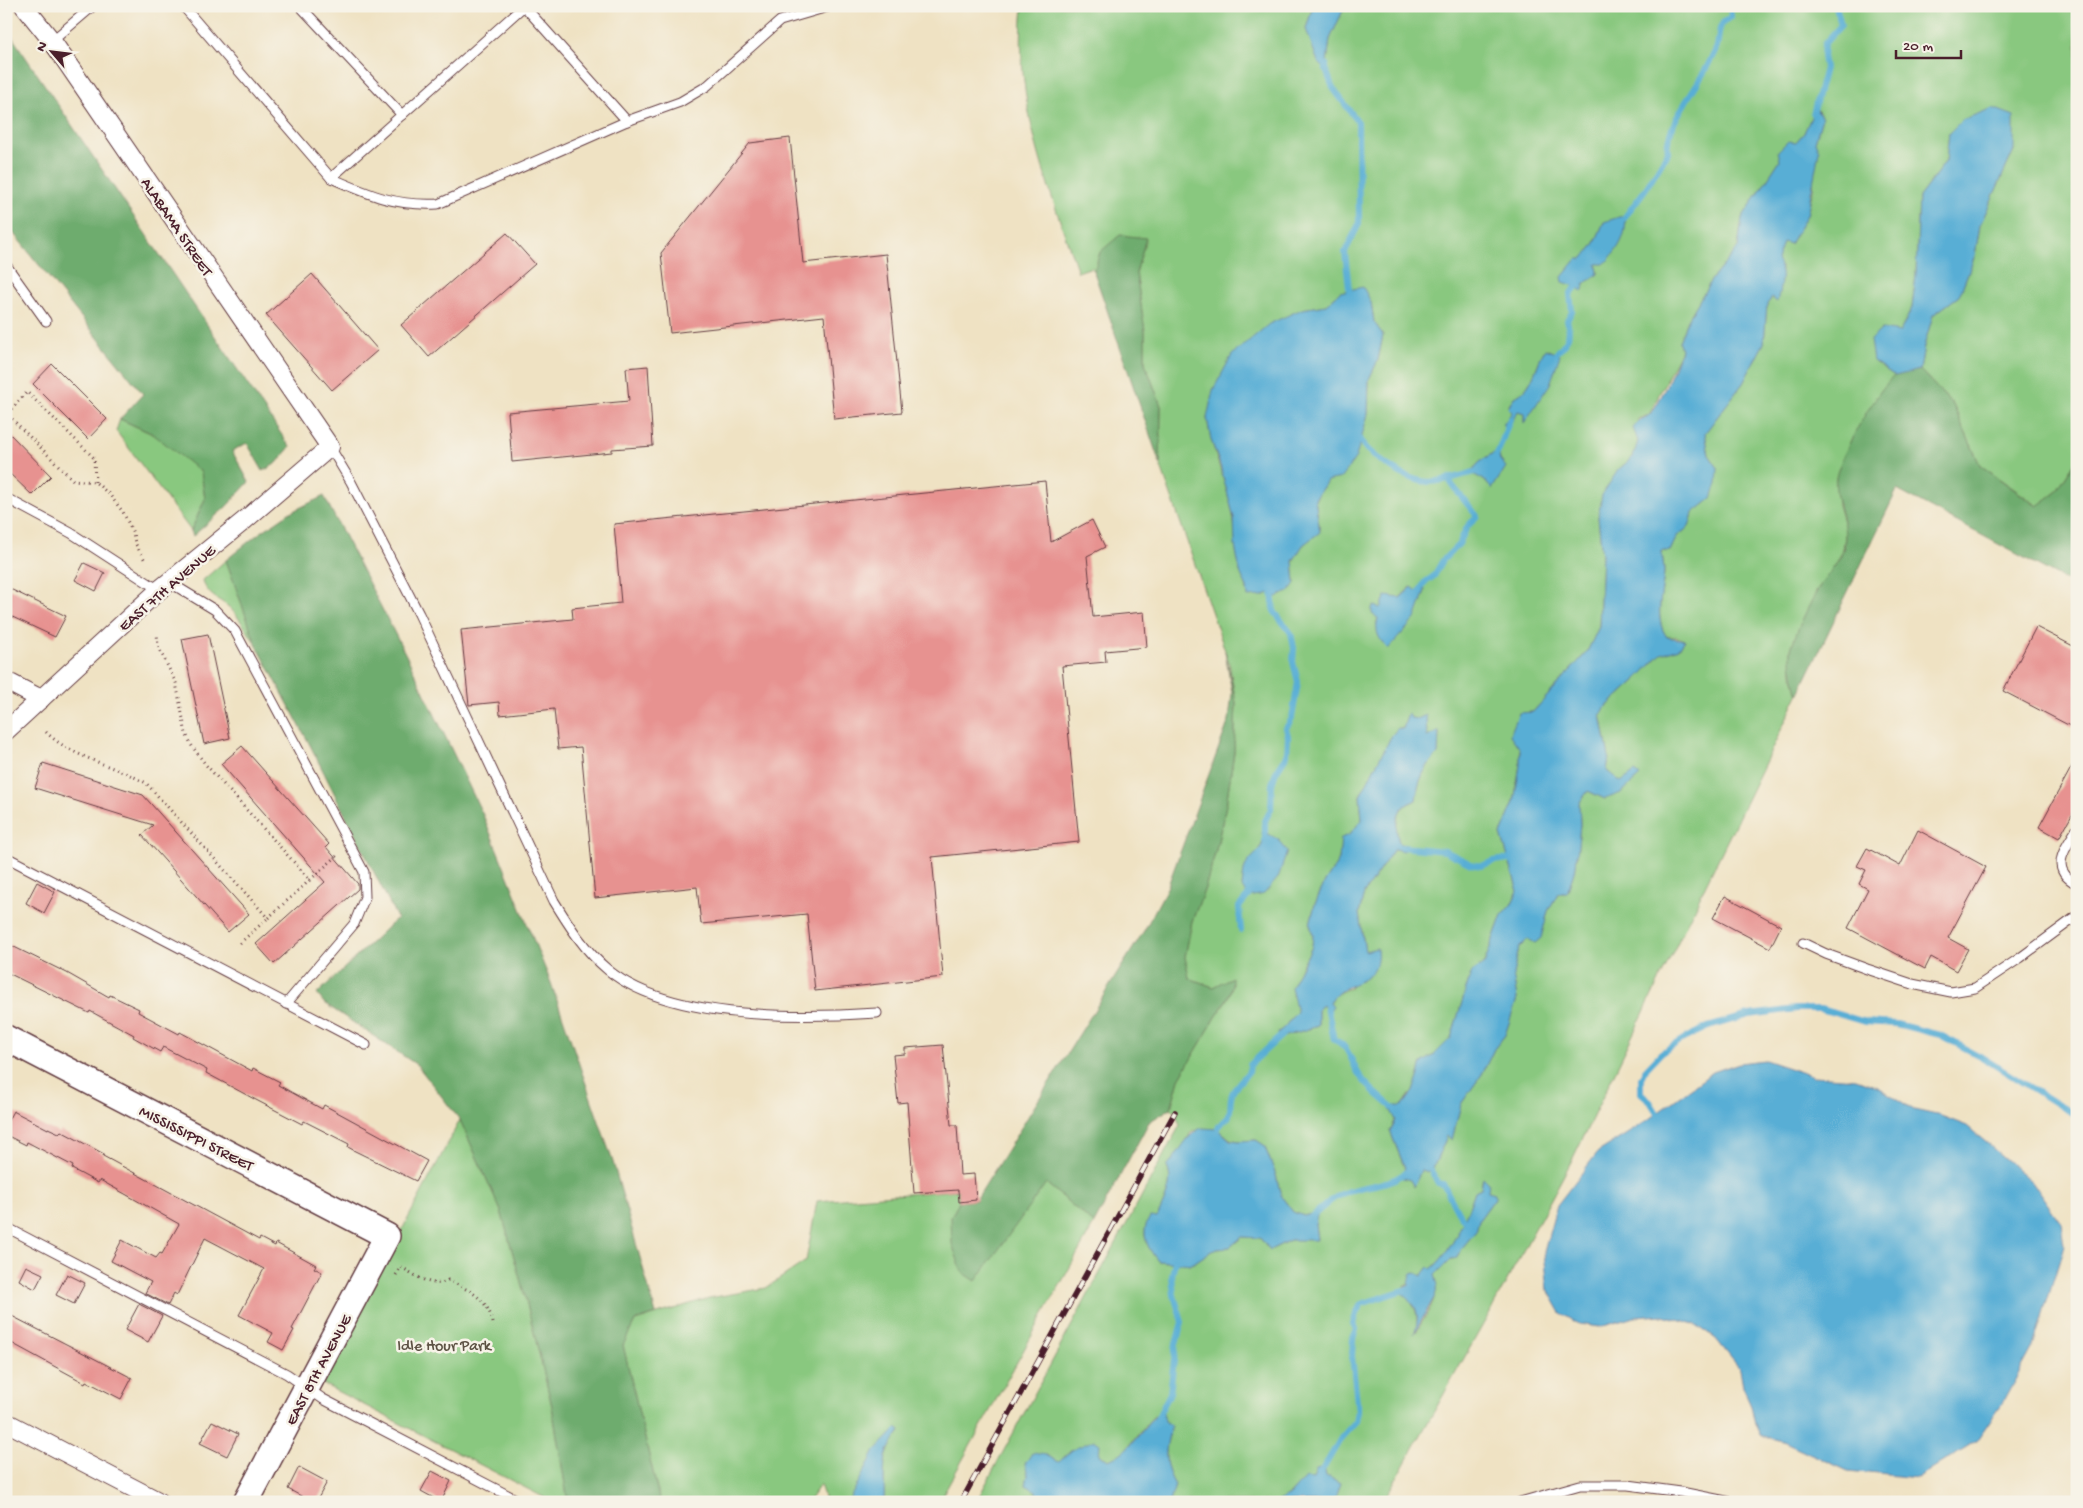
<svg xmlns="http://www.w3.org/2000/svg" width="2083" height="1508" font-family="'Gochi Hand',sans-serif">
<rect width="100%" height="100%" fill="#f7f3e8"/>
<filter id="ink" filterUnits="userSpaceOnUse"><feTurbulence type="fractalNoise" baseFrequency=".02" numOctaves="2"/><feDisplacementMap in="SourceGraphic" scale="10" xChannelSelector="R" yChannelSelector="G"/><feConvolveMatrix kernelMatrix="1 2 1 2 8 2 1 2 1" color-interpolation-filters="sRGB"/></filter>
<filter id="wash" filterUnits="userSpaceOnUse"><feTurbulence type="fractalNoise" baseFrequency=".0096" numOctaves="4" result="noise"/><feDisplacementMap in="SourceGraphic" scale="20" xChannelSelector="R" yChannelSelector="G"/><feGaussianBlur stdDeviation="1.12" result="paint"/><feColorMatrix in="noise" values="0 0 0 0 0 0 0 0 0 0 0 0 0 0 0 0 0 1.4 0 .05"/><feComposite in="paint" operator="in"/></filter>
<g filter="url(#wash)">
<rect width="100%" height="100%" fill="#efe2c3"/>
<g fill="#89c87f" stroke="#6a7455" fill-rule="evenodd">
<path d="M1023,6H1313L1306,29L1326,70L1330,39L1345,6H2077V459L2055,493L2038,506L1980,465L1953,405L1920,370L1924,346L1933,315L1959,296L1975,255L1980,225L2014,150L1949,133L1946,161L1919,197L1916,275L1912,308L1900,332L1873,361L1895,376L1872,404L1851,440L1836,478L1838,505L1846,532L1842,552L1832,572L1817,590L1791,649L1792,673L1798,695L1572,1160L1489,1314L1383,1502H1333L1340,1483L1326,1477L1324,1468L1313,1480L1305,1478L1290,1495L1276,1502H1170L1175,1485C1162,1463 1165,1450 1171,1427L1165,1421L1162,1410L1151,1419L1121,1455L1109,1460L1099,1455L1072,1450L1059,1462L1046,1455L1030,1458L1025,1464L1028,1475L1026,1485L1036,1490L1037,1502H976L1180,1125L1175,1112L1171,1108L1179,1079L1228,997L1232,986L1231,978L1213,987L1189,978L1185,957L1192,921L1205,888L1216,850L1226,805L1234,752L1236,703L1229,662L1160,464L1161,406L1145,363V331L1136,273L1146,238L1100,252L1094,272L1092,267L1078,272C1048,186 1013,99 1023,6ZM1816,108L1822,118L1815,142L1813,189L1807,215L1790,244L1783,241L1776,261L1781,267L1777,301L1772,298L1767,304L1764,343L1743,383L1705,433L1709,455L1718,468L1712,498L1693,513L1689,527L1677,536L1670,551H1662C1662,558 1664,564 1664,571C1663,592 1653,619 1667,637H1677L1685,640L1679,648L1661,654L1640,676L1605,708L1601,714L1609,757L1607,771L1621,783L1635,772L1640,776L1605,799L1588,791L1579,803L1580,824L1576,866L1567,893H1558L1548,911L1540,938L1528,939L1519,948L1513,974L1517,999L1505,1035L1494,1049L1482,1074L1461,1104L1452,1139L1447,1136L1431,1173L1421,1170L1414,1187L1405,1169L1390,1131L1402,1106L1416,1086L1422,1063L1433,1056L1451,1038L1471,973L1484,964L1502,915L1511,905L1518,891L1501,834L1514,802L1520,765L1519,713L1533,712L1587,652L1599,627L1602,555L1598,517L1618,470L1633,457L1639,441L1638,419L1649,415L1681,350L1679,342L1686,323L1712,279L1738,248L1742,218L1780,160L1804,133ZM1604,222L1597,263L1598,274L1585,283L1582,292L1578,287L1582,259L1594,245ZM1340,292L1371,302L1374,322L1383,335L1378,360L1369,379L1368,414L1315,500L1320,531L1303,545L1293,561L1295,583L1269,593L1248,596C1247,583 1240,572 1238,559C1235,545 1236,530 1233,516C1227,483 1212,452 1207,418L1302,309L1326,305ZM1546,349L1559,355L1524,421V413L1518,411L1510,424L1504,425L1512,412L1508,407L1514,397C1533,391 1535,364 1546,349ZM1498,452L1500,460L1505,467L1492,489L1484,480L1471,472C1476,464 1488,454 1498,452ZM1411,587L1417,591H1425L1422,596L1376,625L1378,618ZM1408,713L1411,718L1417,719L1426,716L1427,738L1439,731L1438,754C1424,767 1418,781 1416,800C1412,802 1405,805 1402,808C1395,818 1395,834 1400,844L1406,845L1394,849L1364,893L1359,914L1365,952L1350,988C1335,993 1331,997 1327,1012L1323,1005L1318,1009V1026L1279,1038L1278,1032C1287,1027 1289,1019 1297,1012L1296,1002L1292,995L1301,967L1312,947L1313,935L1310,924L1315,904L1325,882L1339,860L1342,838L1349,835L1362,820L1360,795L1403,729ZM1270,836L1280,841L1242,887L1245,867L1259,852L1264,840ZM1218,1129L1230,1139L1239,1141L1256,1140L1264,1145L1276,1175L1281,1196L1293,1212L1304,1216L1317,1212L1315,1224L1317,1239L1290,1240L1270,1250L1260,1238L1242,1237L1230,1247L1216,1248L1192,1264L1158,1261C1148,1248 1139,1234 1150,1218L1157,1219C1163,1203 1175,1183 1167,1167L1179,1153L1192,1131ZM1483,1177L1488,1191L1495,1198L1479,1220L1476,1231L1462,1248L1458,1258L1451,1259L1435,1275C1441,1295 1426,1315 1416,1332C1420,1309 1412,1306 1404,1286L1422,1276L1429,1267L1431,1269C1451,1254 1467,1216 1475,1191L1481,1188Z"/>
<path d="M120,419L159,437L201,472L205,499L191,531L116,431Z"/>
<path d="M226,560L256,644C248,633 240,618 230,608C220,599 206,596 203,580Z"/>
<path d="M460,1120L501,1211L526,1300L552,1406L568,1502H553L321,1383Z"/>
<path d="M1046,1183L1094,1224L939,1502H884C885,1486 882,1465 888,1451C891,1444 897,1438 901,1431L848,1502H823L824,1496L820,1485L808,1502H660L623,1345L635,1321L709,1298L766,1288L806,1261L817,1201L958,1190L959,1202L951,1217Z"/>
</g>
<g fill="#6eac6e" stroke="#5c664c">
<path d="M6,28L290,447L277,463L263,471L247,443L232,451L249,482L226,507L193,536L191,531L205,499L201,472L153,434L120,419L143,394L6,224Z"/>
<path d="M1120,235L1146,238L1136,273L1145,331V363L1161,406L1160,464L1094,272L1100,252Z"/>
<path d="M1920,370L1953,405L1980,465L2037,506L2055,493L2077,459V586L1897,490L1798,695C1794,681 1790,665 1791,650C1793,637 1810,603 1817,591C1824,577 1836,568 1842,553C1852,526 1833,505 1836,478C1839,457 1877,389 1894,376C1900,372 1913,372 1920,370Z"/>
<path d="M324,496L408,659L483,815L551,983L613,1162L656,1314L635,1321L623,1345L660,1502H568L552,1406L526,1300L501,1211L460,1120L417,1065L324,1003L317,994L397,918L311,747L256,644L226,560L257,535L289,513Z"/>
<path d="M1225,651L1236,703L1234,752L1226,805L1216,850L1205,888L1192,921L1185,957L1189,978L1213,987L1232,977V986L1228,997L1179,1079L1171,1108L1149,1122L1094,1224L1046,1183L976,1281L962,1272L952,1244L951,1217L959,1202L976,1200L1145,929L1167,888L1229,720L1232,693Z"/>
</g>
<g fill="#58aed5" stroke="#516680">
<path d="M1313,6H1345L1330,39L1326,70L1318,62L1306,29Z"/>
<path d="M1815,108L1822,118L1815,142L1819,151L1807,215L1790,244L1783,242L1777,260C1785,272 1780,288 1777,302L1772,298L1767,304L1764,343L1743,383L1705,433L1709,455L1718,468L1717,483L1712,498L1693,513L1689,527L1677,536L1670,551H1662C1662,558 1664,565 1664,571C1663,592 1653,619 1667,637L1685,640L1679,648L1661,654L1640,676L1605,708L1601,715L1609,757L1607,771L1621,782L1635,772L1640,776L1621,793L1605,799L1588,791L1579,803L1580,824L1576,866L1567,893H1558L1548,911L1541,938L1535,943L1528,939L1519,948L1513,974L1517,999L1505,1035L1494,1049L1482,1074L1461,1104L1452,1140L1447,1136L1431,1173L1421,1170L1414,1187L1410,1180L1400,1177L1405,1168L1390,1131L1396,1120L1390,1109L1391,1106H1402C1414,1094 1418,1079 1422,1063L1433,1056L1451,1038L1471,973L1484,964L1502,915L1511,905L1518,891L1501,834L1514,802L1520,765V749L1510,735L1519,713L1533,712L1587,652L1599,627L1602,555L1598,517L1602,495L1618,470L1633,457L1638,441L1633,428C1640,416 1643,421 1650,414C1662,401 1674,367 1681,350L1679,342L1686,323L1712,279L1738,248L1742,218L1780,160L1778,151L1788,141L1796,142L1804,133Z"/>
<path d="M1993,108L2014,116V150L1980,225L1975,255L1959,296L1933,315L1924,346L1920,370L1895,376L1873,361L1870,340L1882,329L1900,332L1912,308L1916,275L1919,197L1946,161L1949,133L1962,120Z"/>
<path d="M1625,215C1628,235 1618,251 1604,264H1597L1598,274L1585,283L1582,292L1578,287L1563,282L1562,277L1577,259H1582L1594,245L1604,222Z"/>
<path d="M1363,287L1371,302L1374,322L1383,335L1378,360L1369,379L1368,414L1356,457L1341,478L1327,481L1315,499L1320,532L1303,545L1293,561L1295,583L1289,592L1273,598L1269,593L1263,596L1248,597L1247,588L1240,572L1235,546L1234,518L1220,465L1211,440L1207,418L1213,390L1232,355L1269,324L1302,309L1326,305L1340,292Z"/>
<path d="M1545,349L1560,355L1550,384L1524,423V413L1518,411L1510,424L1503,425L1512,412L1508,408L1514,397C1533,391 1536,364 1545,349Z"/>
<path d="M1498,452L1500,460L1506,467L1492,489L1484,480L1471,473C1476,464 1488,454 1498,452Z"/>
<path d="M1421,585L1424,586L1425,591L1415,619L1388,649C1379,639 1374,632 1378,618L1372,614V608L1375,606L1380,608L1386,596L1400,598L1412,587L1417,591Z"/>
<path d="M1408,713L1411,718L1417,719L1426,715L1427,737L1439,731L1438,754C1424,767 1418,781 1416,800C1412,802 1405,805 1402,808C1395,817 1395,834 1400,844L1406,845L1408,848L1403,851L1394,849L1364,893L1359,914L1365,951L1377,948C1382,988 1344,978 1330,1002L1333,1006L1328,1013L1323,1005L1318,1009V1026L1279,1038L1278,1032C1287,1027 1289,1019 1297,1012L1291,987L1312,947L1313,935L1310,924L1315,904L1325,882L1339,860L1341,838L1349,835L1362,820L1360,796L1392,735L1398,728L1403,729Z"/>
<path d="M1264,831L1280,841L1287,852L1278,878L1264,894L1248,897L1242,887C1243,881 1243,873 1245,867C1252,853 1266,852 1262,832Z"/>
<path d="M1765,1060L1813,1076L1856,1079L1880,1088L1914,1110L1941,1116L1967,1126L2032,1182L2061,1223L2064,1246L2033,1347L2003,1402L1976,1441L1917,1478L1848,1471L1783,1441L1760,1435L1755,1424L1751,1405L1743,1387L1740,1369L1716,1339L1695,1324L1663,1315L1634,1317L1600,1327L1579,1324L1561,1313L1548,1290L1544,1252L1557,1205L1598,1152L1638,1127L1713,1072L1739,1063Z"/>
<path d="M1202,1128L1218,1129L1230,1140L1239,1141L1256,1140L1264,1145L1276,1175L1281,1196L1293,1212L1304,1216L1318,1212L1315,1224L1317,1240H1290L1270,1250L1260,1238L1242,1237L1230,1247L1216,1248L1192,1264L1158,1261C1148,1248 1139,1234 1150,1217L1157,1218C1163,1203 1175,1183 1167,1167C1178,1155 1187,1133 1202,1128Z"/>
<path d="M1483,1177L1489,1183L1488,1191L1495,1193V1198L1479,1220L1476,1231L1462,1248L1458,1258L1451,1259L1435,1275L1438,1285L1435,1296L1414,1334C1421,1313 1417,1304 1399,1291L1409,1284L1411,1274L1416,1273L1422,1276L1429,1267L1431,1269C1451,1254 1467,1215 1475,1191L1481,1188Z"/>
<path d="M1162,1410L1165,1421L1171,1426C1165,1450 1162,1463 1175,1485L1170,1502H1037L1036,1491L1026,1485L1028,1475L1025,1464L1032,1453L1046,1455L1059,1462L1072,1450L1094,1440L1100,1444L1099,1455L1109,1460C1132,1451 1143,1425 1162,1410Z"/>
<path d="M897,1428L901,1431C897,1437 891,1444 888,1451C882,1465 885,1486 884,1502H848L875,1451Z"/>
<path d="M1324,1468L1326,1477H1330L1340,1483L1334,1501L1276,1502L1290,1495L1305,1478L1313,1480L1316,1470Z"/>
</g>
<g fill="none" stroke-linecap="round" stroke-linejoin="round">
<g stroke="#58aed5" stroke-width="6">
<path d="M1326,64V70L1333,88L1358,122L1359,224L1345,252L1350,298"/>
<path d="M1813,114L1825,68L1823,56L1824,44L1841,25L1836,6"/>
<path d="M1621,222L1645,190L1668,152C1663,130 1696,88 1707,67C1710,60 1715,53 1717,46C1720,33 1717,23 1731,17L1730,6"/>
<path d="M1552,359C1563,343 1573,341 1567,320L1572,311L1570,294L1583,280"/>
<path d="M1356,434C1367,455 1405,481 1429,482C1444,482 1463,475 1478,471"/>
<path d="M1494,458L1498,452L1510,419"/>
<path d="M1420,592L1424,583L1434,576L1443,560L1459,544L1467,527L1477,516L1452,485L1449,478"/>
<path d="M1265,840V821L1271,809L1272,784L1276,772L1287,755L1288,736L1286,728L1292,718L1298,682L1293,662L1294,648L1291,633L1274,611L1272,591"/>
<path d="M1401,847L1445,851L1471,864L1481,866L1494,861L1516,858"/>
<path d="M1241,930L1239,907L1252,891"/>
<path d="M1327,1006L1334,1040C1349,1044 1352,1065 1360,1076C1370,1090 1384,1100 1397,1111"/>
<path d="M1657,1113L1649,1100L1641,1093V1078L1645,1070L1661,1053L1685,1038L1708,1027L1749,1015L1796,1009H1821L1865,1022L1896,1024L1940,1035L1980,1056L2060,1106L2077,1115"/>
<path d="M1215,1136C1218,1128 1220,1122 1228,1118C1232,1110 1229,1102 1232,1094C1235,1085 1243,1079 1249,1071L1250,1065L1284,1033"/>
<path d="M1429,1167L1438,1183L1443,1184L1458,1212L1468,1226"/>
<path d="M1312,1216C1324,1207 1335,1195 1349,1191C1367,1185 1391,1185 1406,1172"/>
<path d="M1158,1417L1170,1393L1176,1344L1182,1322L1174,1295L1172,1276L1176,1255"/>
<path d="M1319,1476L1341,1438L1356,1421L1358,1411L1352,1356L1353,1339L1356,1329L1353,1324L1356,1314L1361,1304L1407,1289"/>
</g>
</g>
<g id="blocks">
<g fill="#e79290">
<path d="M790,138L803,263L886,254L902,412L834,419L824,316L670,333L661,253L750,143Z"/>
<path d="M507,233L535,264L429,357L401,325Z"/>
<path d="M312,274L378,350L332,390L266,315Z"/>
<path d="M52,364L107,419L88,439L33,384Z"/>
<path d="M648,366L653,446L612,449V452L512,462L508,412L629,401L626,368Z"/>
<path d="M6,430L51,476L32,495L6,470Z"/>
<path d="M1045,481L1051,542L1092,520L1105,547L1087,556L1093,617L1144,612L1147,647L1105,651L1106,662L1062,666L1079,842L932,857L943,977L815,991L807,914L701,924L697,887L595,898L581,747L558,749L554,709L500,715L499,702L469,705L461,630L573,619L572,608L621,603L614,524Z"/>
<path d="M84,563L105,573L96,591L75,580Z"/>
<path d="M6,587L66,616L55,637L6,614Z"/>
<path d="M2036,627L2077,648V717L2072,727L2003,691Z"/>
<path d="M208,634L230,738L204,744L182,639Z"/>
<path d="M242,746L329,844L326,847L358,884V889L274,964L256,944L325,882L221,764Z"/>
<path d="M2077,757V806L2059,838L2039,827Z"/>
<path d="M43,763L143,795L249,914L228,932L142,835L153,825L35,788Z"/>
<path d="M1918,830L1986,867L1948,938L1968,949L1956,971L1931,957L1925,969L1848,928L1868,889L1859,884L1866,870L1857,866L1867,848L1900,866Z"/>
<path d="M37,882L55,892L44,913L26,903Z"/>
<path d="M1725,896L1781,926L1770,948L1713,918Z"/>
<path d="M6,943L67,973L109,997L110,995L139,1009L138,1012L179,1034L180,1032L252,1071L253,1068L280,1082L278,1085L322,1109L324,1105L427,1161L416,1181L355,1151L348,1147L349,1144L304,1121L302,1124L256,1100L206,1073L207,1070L163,1047L160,1052L133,1037L134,1035L90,1011L89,1013L6,972Z"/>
<path d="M943,1045L951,1125H957L960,1175L974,1174L976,1200L959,1202L958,1190L914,1193L907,1102L898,1103L893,1055L905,1054V1048Z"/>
<path d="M13,1111L48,1129V1128L59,1133L61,1131L104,1154L103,1156L259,1240L260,1238L275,1246L276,1243L316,1265L314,1268L322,1272L292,1329L294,1330L283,1350L268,1342L273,1333L239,1315L264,1269L205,1238L177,1295L174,1293L168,1305L145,1293L151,1282L111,1261L122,1240L156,1258L160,1253L162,1254L179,1224L100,1180L98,1183L72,1169L73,1166L27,1142L26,1145L6,1135V1124Z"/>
<path d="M26,1266L43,1274L35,1289L19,1280Z"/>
<path d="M67,1274L85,1283L74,1304L56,1295Z"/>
<path d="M139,1304L162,1316L148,1342L125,1330Z"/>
<path d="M6,1313L132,1378L121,1399L86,1381L85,1383L6,1340Z"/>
<path d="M212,1421L238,1434L227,1456L200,1443Z"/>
<path d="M299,1467L327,1482L316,1502H312L288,1489Z"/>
<path d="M432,1471L451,1481L441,1502L421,1491Z"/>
</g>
</g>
</g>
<g filter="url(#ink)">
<use href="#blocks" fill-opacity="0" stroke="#633c42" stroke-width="1"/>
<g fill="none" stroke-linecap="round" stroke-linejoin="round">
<defs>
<g id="lane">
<path d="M183,6L331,178L524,6L627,121L680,102L707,86L780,21L831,6"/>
<path d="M300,6L402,115"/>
<path d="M52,41L93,6"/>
<path d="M331,178C370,195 394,206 438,204L627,121"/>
<path d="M6,265L46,321"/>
<path d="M330,447L351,482L419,614L554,901C570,927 585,951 608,970C670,1021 801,1018 877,1013"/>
<path d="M6,498L71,533L159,590"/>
<path d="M169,582L215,610L235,631L364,872L365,897L354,924L286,1004"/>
<path d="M2077,829C2065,849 2048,869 2077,884"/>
<path d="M6,857L366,1045"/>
<path d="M1803,943L1826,954L1867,969L1912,984L1951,992L1975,988L2020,958L2077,916"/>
<path d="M6,1227L287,1374L323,1399L521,1502"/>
<path d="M1520,1502L1580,1485H1628L1681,1492L1731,1502"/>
</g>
<g id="street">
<path d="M6,681L41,699"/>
<path d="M6,731L159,590L245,520L330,447L52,41L24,6"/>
<path d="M6,1422L160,1502"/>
</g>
<path id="secondary" d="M6,1038L387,1236L246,1502"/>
</defs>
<use href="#lane" stroke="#633c42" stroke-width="11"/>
<use href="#street" stroke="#633c42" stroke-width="20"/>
<use href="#secondary" stroke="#633c42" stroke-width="28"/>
<g stroke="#633c42" stroke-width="3" stroke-dasharray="1 4" stroke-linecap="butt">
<path d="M95,482L94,458L27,392L7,414L73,480L95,482L109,494L123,512L133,533L135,543L146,562"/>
<path d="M46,732C72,758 114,765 146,783L268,918L310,880L206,765L192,746L186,734L176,683L158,646L157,633"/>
<path d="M310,880L337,856"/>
<path d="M240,943L268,918"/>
<path d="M396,1275L401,1267C414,1274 433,1290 448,1280C470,1291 487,1297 493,1323"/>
</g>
<use href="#lane" stroke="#fff" stroke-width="9"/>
<use href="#street" stroke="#fff" stroke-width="18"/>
<use href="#secondary" stroke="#fff" stroke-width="25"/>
<defs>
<path id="rail" d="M961,1502L1175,1112"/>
</defs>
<use href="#rail" stroke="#4a1f2b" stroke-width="5.5"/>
<use href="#rail" stroke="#f7f3e8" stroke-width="4" stroke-dasharray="11" stroke-linecap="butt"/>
</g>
</g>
<g text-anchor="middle" stroke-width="5" stroke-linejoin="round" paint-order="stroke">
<g font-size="16" fill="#4a1f2b" stroke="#f7f3e8">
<text transform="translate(178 226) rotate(56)" y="6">ALABAMA STREET</text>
<text transform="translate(166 587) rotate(-41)" y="6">EAST 7TH AVENUE</text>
<text transform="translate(197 1137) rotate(27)" y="6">MISSISSIPPI STREET</text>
<text transform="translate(317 1369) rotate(-62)" y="6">EAST 8TH AVENUE</text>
</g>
<g font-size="16" fill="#5d5244" stroke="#f7f3e8">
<text x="444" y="1350">Idle Hour Park</text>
</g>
</g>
<rect width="2083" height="1508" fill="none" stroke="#f7f3e8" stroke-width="25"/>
<g transform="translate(52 52) rotate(298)" stroke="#f7f3e8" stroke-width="4" paint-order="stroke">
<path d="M0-4L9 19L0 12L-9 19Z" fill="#4a1f2b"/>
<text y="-8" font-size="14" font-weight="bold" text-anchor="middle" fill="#4a1f2b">N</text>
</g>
<path d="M1896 50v8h65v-8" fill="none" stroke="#4a1f2b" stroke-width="2.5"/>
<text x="1903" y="50" font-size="15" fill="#4a1f2b" stroke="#f7f3e8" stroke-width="4" paint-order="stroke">20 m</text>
</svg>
